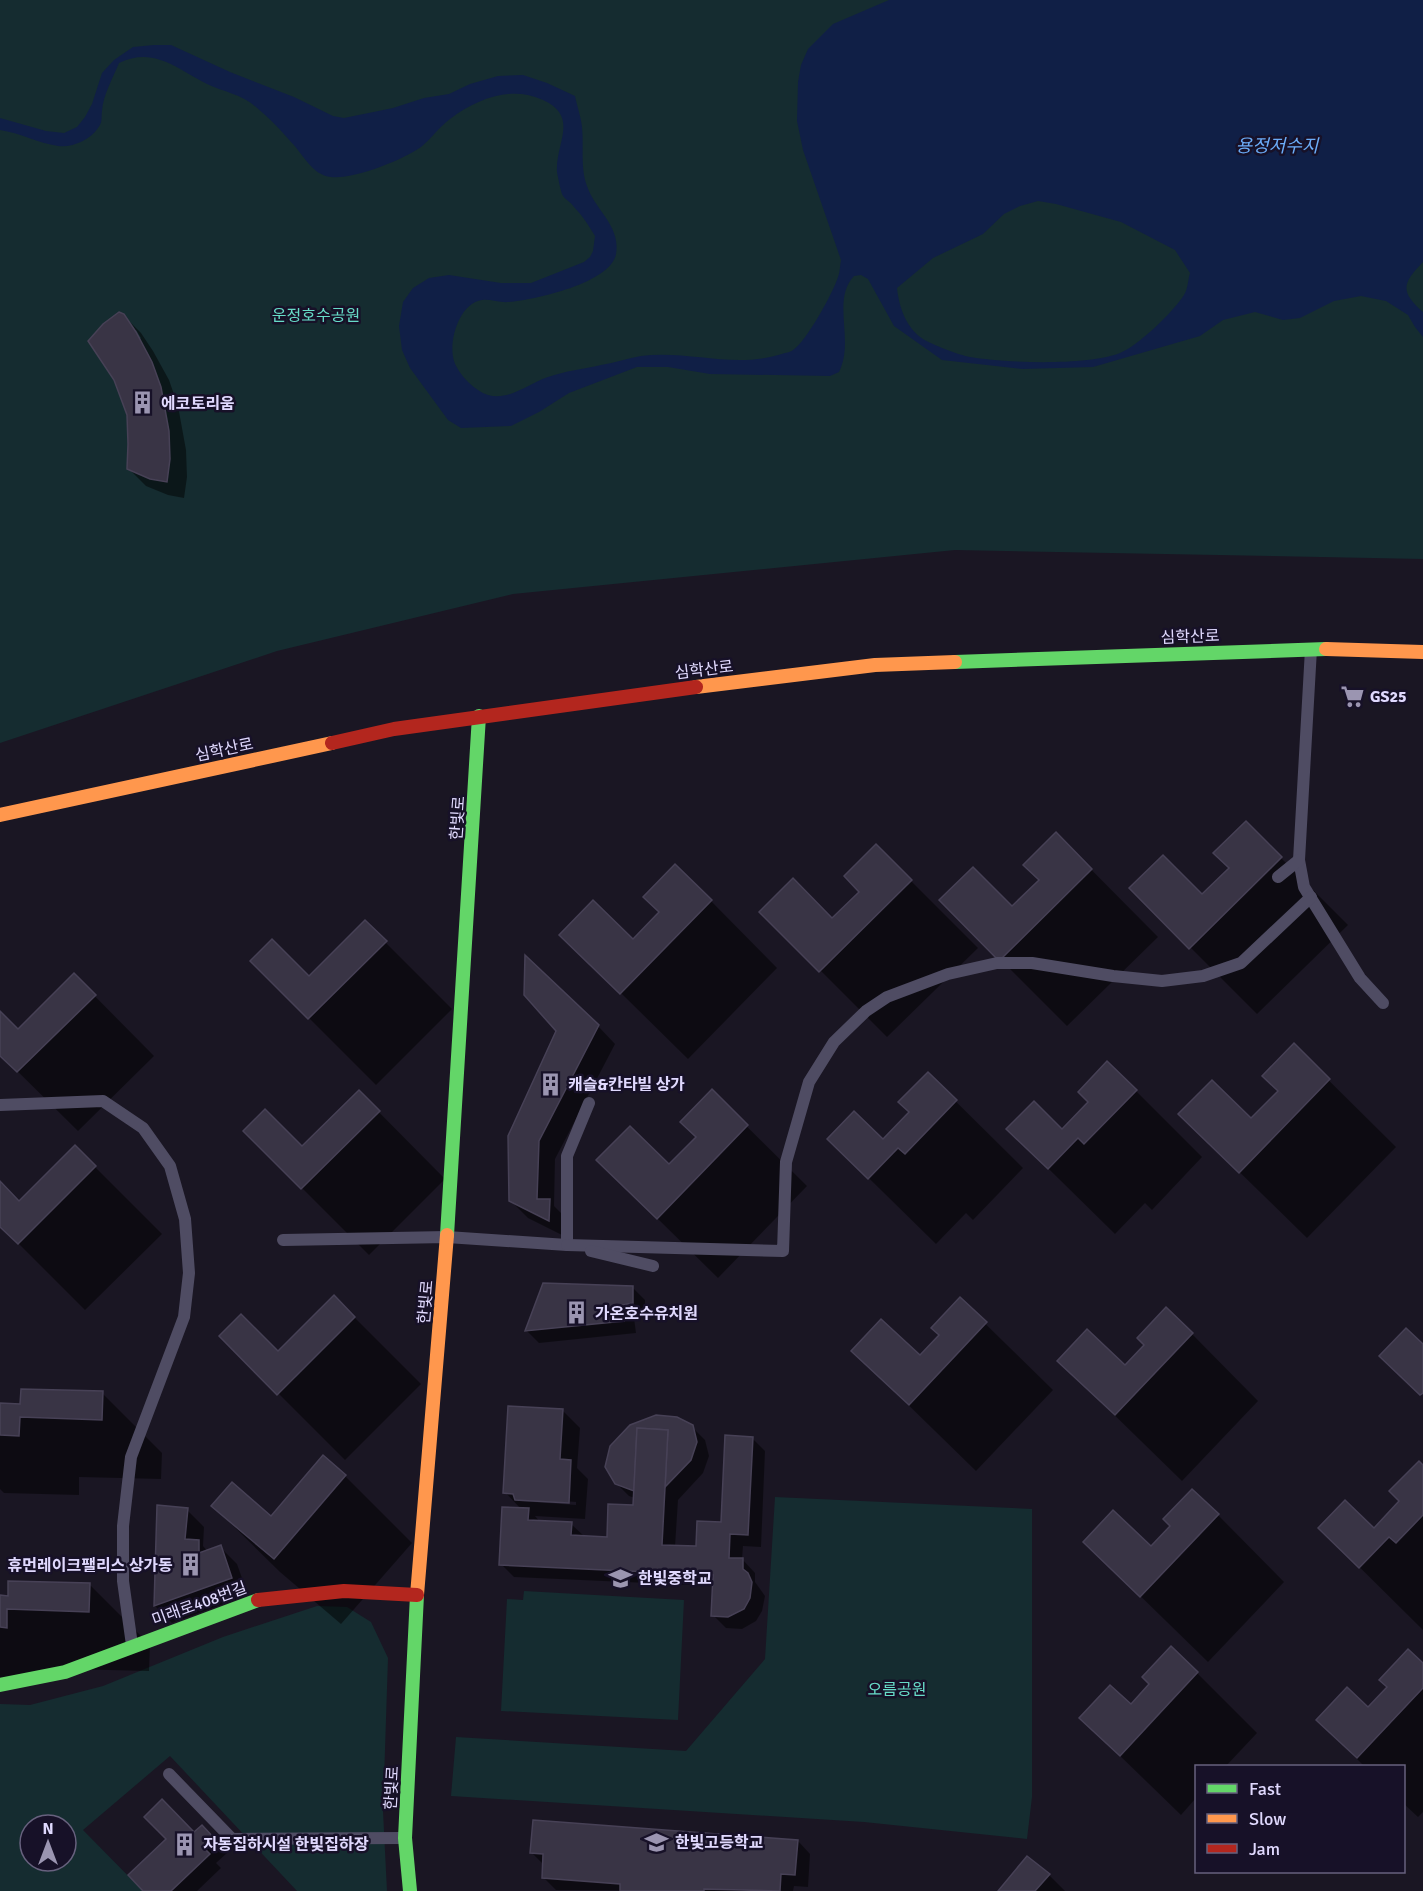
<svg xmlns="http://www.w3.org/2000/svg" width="1423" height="1891" font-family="Signika,'Noto Sans KR',sans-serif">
<rect width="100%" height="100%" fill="#1a1623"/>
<g fill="#152c30" fill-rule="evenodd">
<path d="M0,0H1423V559L955,550L513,594L277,651L0,743Z"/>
<path d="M775,1497L1032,1509V1797L1027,1839L864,1822L451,1796L456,1737L686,1751L765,1659Z"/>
<path d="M524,1591L684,1600L678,1720L501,1711L507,1599L523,1600Z"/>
<path d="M317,1606L347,1607L371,1622L388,1658L383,1811L387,1891H297L170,1756L83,1830L143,1891H0V1704L30,1705L103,1686L223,1637ZM30,1825H66V1861H30Z"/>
</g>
<path fill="#101f46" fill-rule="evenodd" d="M889,0H1423V262C1403,283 1399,291 1423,312V337L1415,327L1408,315L1386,301L1361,296L1334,301L1300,318L1283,320L1255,312L1223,320L1200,336L1093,367L1022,369L942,360L894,326L868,279L861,275L854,276C831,301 855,340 839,372L830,376L710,374L668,367H637L569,393L539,412L511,426L461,428L448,420L410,368L402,350L399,326L403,302L413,288L429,278L449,275L501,283H531L584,262L590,257L593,251L595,236C589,226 582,215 574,207C571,202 564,199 562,194C560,188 558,177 557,172C555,143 580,117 543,100C511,85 477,99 450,119C439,127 431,139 421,147C403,160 352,180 331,177C312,175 303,154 291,142C281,130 268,117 256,107C241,94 224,92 207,84C177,69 154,46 119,63C113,78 103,95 102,111C101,118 103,122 98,128C90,140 72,148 58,146C38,143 20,133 0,130V118L46,131L64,133L77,127L85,117L92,104L102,73L114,60L133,47L154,45H171L230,72L294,97L333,116L344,118L393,108L424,98L449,94L470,84L498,76L523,75L547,83L575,96C577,106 581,117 582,127C584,146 580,167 587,186C595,210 621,226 616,254C611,283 534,300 509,302C500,303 491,299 482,300C459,303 448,342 454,361C458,374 475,391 488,395C510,401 529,383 548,377C565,371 584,369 601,365C615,363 628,358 641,356C691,350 735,370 785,353C789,352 790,352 793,350C806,342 833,293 838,277C840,272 840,265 841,260L803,150L797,121L798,82L801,65L808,49L833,24ZM1038,201L1056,204L1121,222L1175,250L1190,273C1188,279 1188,289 1184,295C1174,311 1138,346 1120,353C1088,366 1005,363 970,357C959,355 933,345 923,339C906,328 899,307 897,288L933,258L983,234L1004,214L1020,206Z"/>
<g fill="#0007" fill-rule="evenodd">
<path d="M123,315L141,333L153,351L169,380L178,406L186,450L187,477L184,498L168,495L146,486L129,469L130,444ZM133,330H136L141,338L139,339Z"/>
<path d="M1246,823L1348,925L1257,1014L1131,888L1202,896L1231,868Z"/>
<path d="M1056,834L1158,937L1067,1026L941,900L1012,908L1041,880Z"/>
<path d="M876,846L978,948L887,1037L762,912L833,920L861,892Z"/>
<path d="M711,901L777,968L688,1059L562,935L633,941Z"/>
<path d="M365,922L452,1009L376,1085L252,961L309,978Z"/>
<path d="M74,975L154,1056L78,1131L0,1054V1013L18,1031Z"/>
<path d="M598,1026L615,1044L555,1159L554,1206L566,1218V1237L528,1218L510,1200V1136Z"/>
<path d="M1294,1046L1396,1147L1307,1238L1180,1114L1251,1120L1279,1092Z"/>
<path d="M928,1074L1023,1168L973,1220L966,1213L936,1244L829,1139L883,1141L910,1112Z"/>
<path d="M1136,1091L1202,1157L1152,1210L1145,1203L1115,1234L1008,1129L1062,1131Z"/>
<path d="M359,1092L445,1179L369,1255L245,1131L302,1148Z"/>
<path d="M712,1092L807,1186L718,1278L598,1160L669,1166L697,1138Z"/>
<path d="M75,1147L162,1234L85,1310L0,1225V1184L19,1203Z"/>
<path d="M632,1287L645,1300V1316L634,1318L636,1333L539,1343L526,1330Z"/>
<path d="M334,1297L421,1384L345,1460L221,1336L278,1353Z"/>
<path d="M960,1299L1053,1390L976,1471L853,1351L920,1357L941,1335Z"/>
<path d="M1192,1334L1258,1401L1182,1481L1059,1361L1125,1367Z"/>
<path d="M102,1393L162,1453L161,1479L79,1477V1495L4,1493L0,1489V1405H22Z"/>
<path d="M563,1411L580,1428L577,1468L588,1479L585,1519L535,1516L540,1522L571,1524L584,1536L608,1539L635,1506V1498L629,1496L616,1483L692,1427L705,1440L709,1456L703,1473L678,1500L675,1547L697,1548L723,1524L752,1438L765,1451L761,1547L743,1546L742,1559L755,1573V1582L765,1596L762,1611L756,1621L742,1629L726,1628L713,1615L714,1586L514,1577L501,1564L522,1510L505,1492ZM520,1498L576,1502V1505L520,1501Z"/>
<path d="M1423,1467V1630L1320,1528L1374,1530L1401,1502Z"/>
<path d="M345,1476L412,1543L341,1624L280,1572L213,1506L272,1518Z"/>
<path d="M158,1507L187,1510L204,1527L203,1546L208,1552L220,1547L237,1564L248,1595L172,1623L155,1606Z"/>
<path d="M1218,1515L1284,1582L1208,1662L1085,1542L1151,1548Z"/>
<path d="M90,1585L150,1645L149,1671L67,1669L0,1685V1597H9Z"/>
<path d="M1423,1665V1812L1418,1817L1404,1804V1766H1364L1318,1720L1368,1709Z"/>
<path d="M1197,1673L1257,1733L1226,1766H1196V1798L1181,1815L1081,1718L1131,1706L1151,1684Z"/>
<path d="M202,1827L227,1853L216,1863L221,1868L197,1891H145Z"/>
<path d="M798,1841L810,1854L808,1887L794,1886L793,1891L556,1890L543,1877L544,1865L532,1853Z"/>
<path d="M1049,1875L1065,1891H1000Z"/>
</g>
<g fill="#393445" stroke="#474156" stroke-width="1.5">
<path d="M119,312L124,314L136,332L152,362L161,387L169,431L170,459L167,482L150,479L127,469L128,444L127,415L114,380L88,341L103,324Z"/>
<path d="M1246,821L1282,857L1189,949L1129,888L1163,855L1202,894L1229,868L1213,853Z"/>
<path d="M1056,832L1092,869L999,961L939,900L973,867L1012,906L1039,880L1023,865Z"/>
<path d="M876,844L912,880L819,972L759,912L793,878L832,918L859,892L844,876Z"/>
<path d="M675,864L712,900L620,994L559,935L593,900L633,939L659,912L643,897Z"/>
<path d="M365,920L387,941L308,1019L250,961L272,939L309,976Z"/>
<path d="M525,955L599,1025L539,1141L537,1199H550L549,1221L509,1201L508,1136L556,1031L524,995Z"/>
<path d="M74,973L96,995L17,1072L0,1056V1011L18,1029Z"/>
<path d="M1294,1043L1330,1079L1239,1173L1178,1114L1212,1080L1251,1118L1278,1091L1262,1076Z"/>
<path d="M1107,1061L1137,1090L1084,1144L1078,1138L1048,1169L1006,1129L1034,1101L1062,1129L1088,1102L1078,1092Z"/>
<path d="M928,1072L957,1100L905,1154L898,1148L868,1179L827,1139L854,1111L883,1139L909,1112L898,1102Z"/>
<path d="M712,1089L748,1125L657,1219L596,1160L630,1126L669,1164L696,1137L680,1122Z"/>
<path d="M359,1090L380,1111L301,1189L243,1131L265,1109L302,1146Z"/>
<path d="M75,1145L96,1166L18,1244L0,1227V1181L19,1201Z"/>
<path d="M543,1283L633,1286V1303L622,1305L624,1321L525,1331Z"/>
<path d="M334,1295L355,1317L277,1395L219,1336L241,1314L278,1351Z"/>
<path d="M960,1297L987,1322L909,1405L851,1351L881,1319L920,1355L939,1335L931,1328Z"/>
<path d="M1166,1307L1193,1333L1115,1415L1057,1361L1087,1329L1125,1365L1144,1345L1137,1338Z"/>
<path d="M1406,1328L1423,1344V1393L1420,1395L1379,1356Z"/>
<path d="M21,1389L103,1391L102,1420L20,1417L19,1436L0,1435V1403L20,1404Z"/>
<path d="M508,1406L563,1409L560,1459L571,1460L569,1503L515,1500L513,1494L503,1493Z"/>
<path d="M656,1415L677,1417L693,1425L697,1442L691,1460L665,1487L668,1430L637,1428L634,1491L615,1484L605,1467L610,1446L630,1425Z"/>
<path d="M637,1428L668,1430L662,1545L696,1546L697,1521L721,1522L725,1435L753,1437L748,1535L730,1534L729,1558H743V1569L748,1573L752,1582L750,1598L744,1609L728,1617L711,1616L713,1575L499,1565L502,1507L529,1508L528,1520L572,1522L571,1535L607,1537L608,1504L633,1505Z"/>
<path d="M323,1455L346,1475L274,1559L211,1506L232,1482L271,1516Z"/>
<path d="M1419,1461L1423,1465V1515L1396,1543L1389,1537L1359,1568L1318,1528L1345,1500L1374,1528L1399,1501L1389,1491Z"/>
<path d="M1192,1489L1219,1514L1140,1597L1083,1542L1113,1510L1151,1546L1170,1526L1163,1519Z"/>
<path d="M157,1505L188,1508L185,1539L199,1540V1553L221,1545L232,1578L154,1606Z"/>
<path d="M8,1581L90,1583L89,1612L7,1609V1628L0,1627V1595L8,1596Z"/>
<path d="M1171,1646L1198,1672L1120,1756L1079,1718L1110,1685L1131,1704L1149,1684L1142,1677Z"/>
<path d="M1408,1649L1423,1663V1688L1357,1758L1316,1720L1347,1687L1368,1707L1387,1687L1379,1680Z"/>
<path d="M162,1799L194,1832L202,1825L215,1839L205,1849L210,1854L171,1891H143L128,1875L166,1839L144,1817Z"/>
<path d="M533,1820L798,1840L795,1875L781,1874L780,1891L704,1889V1891H620V1884L542,1878L543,1854L530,1853Z"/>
<path d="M1027,1856L1050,1874L1035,1891H998Z"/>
</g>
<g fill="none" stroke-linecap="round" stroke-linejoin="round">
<g stroke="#4f4c63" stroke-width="12">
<path d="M1311,649L1299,860L1304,887L1360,978L1383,1003"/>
<path d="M1278,877L1299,860"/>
<path d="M0,1105L103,1101L143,1128L170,1166L185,1219L189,1273L184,1317L131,1457L123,1526V1581L132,1645"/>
<path d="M283,1240L447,1237L567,1245V1156L589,1103"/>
<path d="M567,1245L783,1251L786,1162L809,1082L834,1042L866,1011L887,997L948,974L997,963H1032L1113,976L1162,981L1203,976L1241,963L1311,897"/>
<path d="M591,1251L653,1266"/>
<path d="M169,1774L232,1839L404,1838"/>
</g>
<g stroke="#63d668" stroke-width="14">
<path d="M955,662L1326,649"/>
<path d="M447,1235L479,716"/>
<path d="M0,1685L65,1672L258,1600"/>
<path d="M410,1891L405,1838L417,1595"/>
</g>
<g stroke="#ff974d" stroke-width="14">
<path d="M1326,649L1423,652"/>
<path d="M696,687L875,665L955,662"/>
<path d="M0,815L332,743"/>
<path d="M417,1595L447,1235"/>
</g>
<g stroke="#b3261e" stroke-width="14">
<path d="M332,743L394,729L696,687"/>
<path d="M258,1600L344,1591L417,1595"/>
</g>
</g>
<defs>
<symbol id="building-bare" viewBox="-9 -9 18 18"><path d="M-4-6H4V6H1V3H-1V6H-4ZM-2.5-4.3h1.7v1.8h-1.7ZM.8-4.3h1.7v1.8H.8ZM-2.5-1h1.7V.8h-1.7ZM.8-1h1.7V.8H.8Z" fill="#9b95b1" stroke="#171128" stroke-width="2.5" paint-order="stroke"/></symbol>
<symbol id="supermarket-bare" viewBox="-9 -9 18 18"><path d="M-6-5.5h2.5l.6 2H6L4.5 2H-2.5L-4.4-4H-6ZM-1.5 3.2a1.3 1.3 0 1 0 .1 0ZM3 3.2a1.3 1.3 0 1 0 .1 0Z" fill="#9b95b1" stroke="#171128" stroke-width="2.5" paint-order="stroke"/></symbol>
<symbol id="school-bare" viewBox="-9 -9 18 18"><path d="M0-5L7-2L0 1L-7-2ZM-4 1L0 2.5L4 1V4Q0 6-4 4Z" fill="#9b95b1" stroke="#171128" stroke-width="2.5" paint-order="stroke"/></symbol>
</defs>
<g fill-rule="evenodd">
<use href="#building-bare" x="126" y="386" width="33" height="33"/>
<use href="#supermarket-bare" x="1336" y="680" width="33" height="33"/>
<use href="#building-bare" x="534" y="1068" width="33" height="33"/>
<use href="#building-bare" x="560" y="1296" width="33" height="33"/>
<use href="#building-bare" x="174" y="1548" width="33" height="33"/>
<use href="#school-bare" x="604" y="1562" width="33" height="33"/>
<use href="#school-bare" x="640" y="1826" width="33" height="33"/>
<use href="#building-bare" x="168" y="1828" width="33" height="33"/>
</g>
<g text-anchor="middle" stroke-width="5" stroke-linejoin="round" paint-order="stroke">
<g font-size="16" fill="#67dcc8" stroke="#171128">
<text x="316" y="321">운정호수공원</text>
<text x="897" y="1695">오름공원</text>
</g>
<g font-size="16" font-weight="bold" fill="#e0d9fe" stroke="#171128" text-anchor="start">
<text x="161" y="409">에코토리움</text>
<text x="1370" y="702">GS25</text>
<text x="568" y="1090">캐슬&amp;칸타빌 상가</text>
<text x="595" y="1319">가온호수유치원</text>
<text x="173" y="1571" text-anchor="end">휴먼레이크팰리스 상가동</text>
<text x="638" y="1584">한빛중학교</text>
<text x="675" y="1848">한빛고등학교</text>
<text x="203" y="1850">자동집하시설 한빛집하장</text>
</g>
<g font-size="16" fill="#e0d9fe" stroke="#171128">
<text transform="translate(1190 636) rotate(-2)" y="6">심학산로</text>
<text transform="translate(704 669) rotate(-7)" y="6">심학산로</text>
<text transform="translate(224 749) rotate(-12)" y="6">심학산로</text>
<text transform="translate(457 818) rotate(-86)" y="6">한빛로</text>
<text transform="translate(425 1302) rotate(-85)" y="6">한빛로</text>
<text transform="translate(199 1603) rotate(-20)" y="6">미래로408번길</text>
<text transform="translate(391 1788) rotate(-87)" y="6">한빛로</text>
</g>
<g font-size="18" font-style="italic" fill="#6cadf9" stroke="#171128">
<text x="1277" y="152">용정저수지</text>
</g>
</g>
<rect x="1195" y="1765" width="210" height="108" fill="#171128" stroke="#67617e" stroke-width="1.5"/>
<rect x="1207" y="1784" width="30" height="9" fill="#63d668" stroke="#67617e" stroke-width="1.5"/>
<text x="1249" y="1795" font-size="18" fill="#e0d9fe">Fast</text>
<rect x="1207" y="1814" width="30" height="9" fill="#ff974d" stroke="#67617e" stroke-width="1.5"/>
<text x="1249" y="1825" font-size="18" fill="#e0d9fe">Slow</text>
<rect x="1207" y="1844" width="30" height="9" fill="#b3261e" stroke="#67617e" stroke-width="1.5"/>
<text x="1249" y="1855" font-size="18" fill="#e0d9fe">Jam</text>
<g transform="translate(48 1843)"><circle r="28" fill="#171128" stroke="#67617e" stroke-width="1.5"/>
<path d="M0-4.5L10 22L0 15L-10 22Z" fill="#9b95b1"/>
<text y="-9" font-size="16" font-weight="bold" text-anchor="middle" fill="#e0d9fe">N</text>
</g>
</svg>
